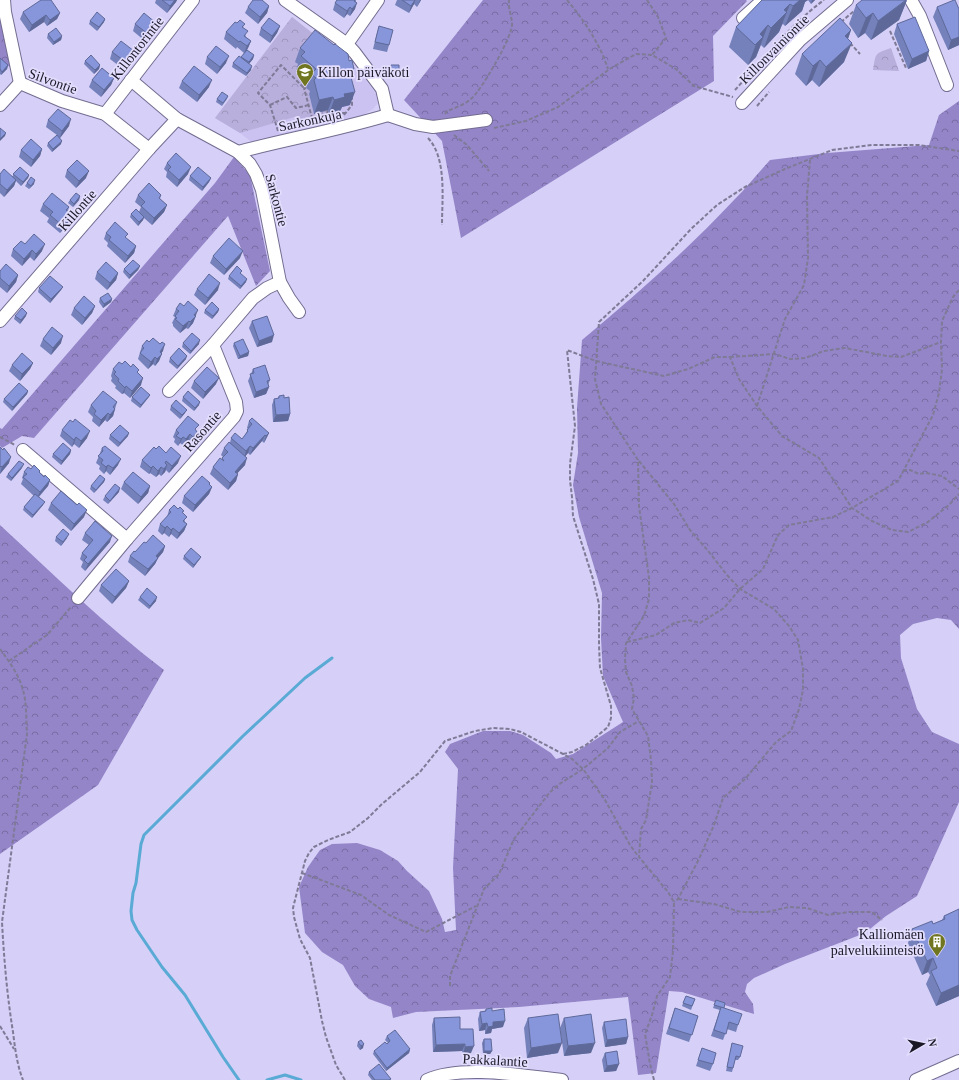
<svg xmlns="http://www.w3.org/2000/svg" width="959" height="1080" font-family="'Times New Roman',serif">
<defs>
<pattern id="forest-crowns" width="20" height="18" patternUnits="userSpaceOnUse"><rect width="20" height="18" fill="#9485c9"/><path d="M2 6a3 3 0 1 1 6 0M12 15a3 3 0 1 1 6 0" fill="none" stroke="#786ca3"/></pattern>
<pattern id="park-crowns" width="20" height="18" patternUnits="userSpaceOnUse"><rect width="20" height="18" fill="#b8afdc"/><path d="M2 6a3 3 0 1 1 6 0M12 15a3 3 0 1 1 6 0" fill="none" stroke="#9e96bd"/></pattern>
</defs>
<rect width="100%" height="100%" fill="#d6cff7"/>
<path fill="#cbc2f1" d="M292,17L316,36L344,55L366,80L376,94L378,103L373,109L348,124L303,130L254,144L240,133L215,118Z"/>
<g fill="url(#forest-crowns)">
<path d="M483,0H746L747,1L713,36L714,81L461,238L442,141L404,100Z"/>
<path d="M0,10H1L11,68L0,59Z"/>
<path d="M959,101V629L951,620L937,618L913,624L900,635L901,658L917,709L932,732L959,744V802L917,896L886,916L865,933L785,964L754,978L747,984L745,992L753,1004L754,1014L682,992L669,991L656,1073L638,1075L628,997L519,1007L416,1012L393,1018L391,1007L369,999L355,986L343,965L322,952L305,933L299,887L308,867L320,850L332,844L357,843L380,850L398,861L407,871L429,891L442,919L445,932L456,930L453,868L458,769L445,752L450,744L483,731H510L523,735L551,753L556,759L573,754L623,722L603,676L601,638L602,593L579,517L573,485L578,453L577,408L582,340C635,296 687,250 734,200C747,187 758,173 770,160L827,153L929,145L939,115Z"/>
<path d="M234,157L250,175L270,271L256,286L228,216L34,438L22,436L2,448L0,446V428L2,429L215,183Z"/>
<path d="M0,525C54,575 106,626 164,670L98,785L0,854Z"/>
</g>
<g fill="url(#park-crowns)">
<path d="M292,17L316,36L296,62L300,65L296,70L311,82V92L309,94L314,114L328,110L329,114L340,111L341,114L301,125L298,116L240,133L215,118Z"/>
<path d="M891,48L899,71L873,70C876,53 874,54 891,48Z"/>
</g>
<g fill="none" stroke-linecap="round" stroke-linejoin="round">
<g stroke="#59aad5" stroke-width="3">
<path d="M239,1080L223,1057L185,995L162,967L137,930L132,920L131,911L133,893L136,883L141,844L144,835L243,736L305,678L332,658"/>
<path d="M267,1080L285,1075L301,1080"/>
</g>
<defs>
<g id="minor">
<path d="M4,0L5,12L20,83"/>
<path d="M285,0L347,44L355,53L382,89L388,115"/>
<path d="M911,0L920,16L947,85"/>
<path d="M743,18L763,0"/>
<path d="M341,48L347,44L378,0"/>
<path d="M131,80L177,119L238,152L250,164L256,174L262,190L280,282L289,298L299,312"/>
<path d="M742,103L800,40L847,0"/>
<path d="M0,105L20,83L62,101L105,114L149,149"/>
<path d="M105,114L193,0"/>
<path d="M388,115L415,124L433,127L486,120"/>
<path d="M238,152C288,139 338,130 388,115"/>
<path d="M0,321L149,149L177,119"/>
<path d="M169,391L213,345"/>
<path d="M23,450L127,539L234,417L237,411L236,402L213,345L253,298L267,288L280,282"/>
<path d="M78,598L127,539"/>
<path d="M427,1080C462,1064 524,1076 562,1080"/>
<path d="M916,1080L959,1061"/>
</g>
</defs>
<use href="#minor" stroke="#746d91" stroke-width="14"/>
<g stroke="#7f7a96" stroke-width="2" stroke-dasharray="4 2" stroke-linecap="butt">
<path d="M567,0C584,20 600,44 608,69"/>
<path d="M647,0L658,17L666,38L652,55"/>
<path d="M841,22L854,11"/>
<path d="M890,31L906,68"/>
<path d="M850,43L860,54"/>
<path d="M306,88H304L312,118L327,114V116L341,113H345"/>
<path d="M735,90C763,59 790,25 824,0"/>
<path d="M270,105L287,97L296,108L309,105"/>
<path d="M757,106L769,92"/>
<path d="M327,114L328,110"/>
<path d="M445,114L447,111C455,108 466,104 472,98C482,89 512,37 512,25C512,16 508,9 509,0"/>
<path d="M344,115L352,105V96"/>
<path d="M494,128L526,121L558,107L611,68L636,54L652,55L676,69L694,86L733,97"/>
<path d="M278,131L270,105L258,93L281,65L304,88"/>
<path d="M454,135L467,145L489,171"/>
<path d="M428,138C447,158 442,199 442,225"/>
<path d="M730,357L775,354L790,359L805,358L824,351L845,348L887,356L901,357L941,342"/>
<path d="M757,406L785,319L804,285L808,258L807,196L810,160"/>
<path d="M0,437L15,445"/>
<path d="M639,461L674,504L690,530L709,552L727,575L740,589L774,609L789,626L798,640L803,669V690L799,709L791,731L776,742L745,779L723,798L714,825L699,859L678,899L674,902"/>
<path d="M903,470H910L919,474L926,473L942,476L959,489"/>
<path d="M627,642L656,635L674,623L688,620L700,623L724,608L740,589L763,569L778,535L789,525L833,517L852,508L898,481L933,415L939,393L942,369L941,342L942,321L953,297L959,290"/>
<path d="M0,649C9,661 19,675 23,690C27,704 26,720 27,734L2,922C4,959 7,995 13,1032C15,1048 17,1065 23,1080"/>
<path d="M9,661L47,635L71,607"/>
<path d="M563,754L572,752L586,745L608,727L611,718V706L600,668L599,645V604L593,579L573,516L572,497L570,480V464L575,426L567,350L596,361L664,376L688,369L715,357H730L739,379L757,406L782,436L819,458L852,508L872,521L892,530L908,532L928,522L949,505L959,494"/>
<path d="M302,873L361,895L389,915L426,932L476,906"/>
<path d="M678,899L714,904L741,912H767L789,907L807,908L828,915L849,912H872L882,920"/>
<path d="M450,986V976L484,889L499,874L514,839L550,792L561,783L583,769L608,748L620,732L639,721"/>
<path d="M0,1026L14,1049"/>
<path d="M345,1080L336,1065L326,1037L322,1021L310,958L300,939L294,917L293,908L296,896L305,861L309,853L314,847L328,840L350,832L368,818L382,804L420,772L445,741L475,731L493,728L510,729L521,732L563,754L572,759L583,769L605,800L630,845L638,856"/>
<path d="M654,1080L650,1064L645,1034L652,1015L657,996L670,977L673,951L674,902L668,892L639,857L641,829L646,820L652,782L651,760L648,736L632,709L634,698L632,686L626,672L625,659L626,643L644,616L649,599V578L639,506L638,460L601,404L595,379L599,322L643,281L691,229L717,205L745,187L785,169L832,150L872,145H919L959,151"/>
</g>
<use href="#minor" stroke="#fff" stroke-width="12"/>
</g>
<g fill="#7481bb">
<path d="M156,0H177L176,2L167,13L155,3Z"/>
<path d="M337,0H356L355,9L350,16L347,14L344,18L333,10L335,3Z"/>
<path d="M397,0H421L417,7L414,4L409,13L395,5Z"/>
<path d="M762,0H815L811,4L808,0L805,2L802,11L785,26L783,24L782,25L779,32L764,48L761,45L756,57L748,65L729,47L736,27Z"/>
<path d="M907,0L899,20L871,40L865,33L858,38L849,24L856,5Z"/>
<path d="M269,6L267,13L258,24L245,13L248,7Z"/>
<path d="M937,7L959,9V45L948,50L933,17Z"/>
<path d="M23,12L60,13L57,19L47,26L44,22L29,32L20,19Z"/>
<path d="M105,19L104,22L97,31L89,24L90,21Z"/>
<path d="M237,23L245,24L243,27L246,37L251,41L248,48L247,50L254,55L253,59L249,64L251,70L246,76L232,67L233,63L241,58L244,53L237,47L236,49L224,39L226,32Z"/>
<path d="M135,24L154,30L145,41L133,31Z"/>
<path d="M897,24L929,51L926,61L908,69L894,34Z"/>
<path d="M280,26L277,33L270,43L259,35L261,28Z"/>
<path d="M379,26L389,45L387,52L373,49L377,33Z"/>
<path d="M851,30L848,39L844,62L819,87L812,80L806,86L795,74L802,54Z"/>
<path d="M48,34L62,36L61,40L53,45L47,38Z"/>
<path d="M300,48L351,77L350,105L342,107L340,111L329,114L328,110L314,114L309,94L310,91L306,88L309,80L296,70L298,64L295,62Z"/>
<path d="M134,51L132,58L123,69L110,59L112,52Z"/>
<path d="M207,57L226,63L217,74L205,64Z"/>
<path d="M0,58L8,65L7,69L1,75L0,74Z"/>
<path d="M85,61L100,65L99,69L94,74L84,64Z"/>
<path d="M391,65L399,72L397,75H390V68Z"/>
<path d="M114,78L111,85L101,97L89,87L92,80Z"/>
<path d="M182,81L209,87L197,102L179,88Z"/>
<path d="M228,96L227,99L222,106L216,102L217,99Z"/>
<path d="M48,120L69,126L60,138L61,144L52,152L47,146L48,143L57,135L46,127Z"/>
<path d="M42,149L40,156L31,167L19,157L21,150Z"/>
<path d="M167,163L188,174L177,187L166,177L167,172L164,169Z"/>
<path d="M67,170L86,178L76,188L65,177Z"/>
<path d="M0,174L13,176V174L29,175L28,178L21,186L16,181L14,186L4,197L0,193Z"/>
<path d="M190,176L211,178L209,182L202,191L189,180Z"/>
<path d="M27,183L34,184L29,189L25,186Z"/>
<path d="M138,195H161L160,199L167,205L164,212L152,225L144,218L143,220L138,226L130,217L131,214L139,212L141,207L135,202Z"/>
<path d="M80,196L79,200L73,207L68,203L70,200Z"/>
<path d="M43,204L69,207L68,211L69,222L60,233L47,222L49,218L40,211Z"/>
<path d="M106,233L126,238L136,246L134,253L125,263L107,246L108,243L104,239Z"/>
<path d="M25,244L42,251L34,261L30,257L22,266L11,256L13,249Z"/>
<path d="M213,256L240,258L224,275L210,263Z"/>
<path d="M140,266L138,270L129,279L123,272L124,269Z"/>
<path d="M0,271L18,275L16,282L7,293L0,287Z"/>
<path d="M97,272L118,273L116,280L107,290L95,279Z"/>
<path d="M241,274L246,282L240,289L228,279L229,276Z"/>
<path d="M63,287L61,290L50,303L38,292L39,288Z"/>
<path d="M197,289L218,290L205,305L194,295Z"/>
<path d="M100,298L112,299L111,302L103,308L99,302Z"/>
<path d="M95,306L92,313L82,325L71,315L74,308Z"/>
<path d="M176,309L196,316L193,323L188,329L186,328L180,333L173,326V324L172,323L175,317L173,316Z"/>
<path d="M219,309L218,312L212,319L204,313L205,310Z"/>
<path d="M15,316H26L20,324L14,319Z"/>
<path d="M252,321L272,342L257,347L249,328Z"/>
<path d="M43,339L61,343L51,355L40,346Z"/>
<path d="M149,342L163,351L161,353L159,361L155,366L153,364L148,369L138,359L142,346Z"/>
<path d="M183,343L199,344L190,354L182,347Z"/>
<path d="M234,343L249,352L248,356L238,359L233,346Z"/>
<path d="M170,358L186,359L177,369L169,362Z"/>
<path d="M33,363L30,369L20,381L9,371L12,365Z"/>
<path d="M122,364L138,373L141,385L130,398L124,393L122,394L115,388L116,386L111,381L112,378L111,376L113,369Z"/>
<path d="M253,369L270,380L268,385L269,387L266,394L254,398L248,381Z"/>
<path d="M194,381L216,384L203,399L191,388Z"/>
<path d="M28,391L27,394L12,411L3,402L4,399Z"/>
<path d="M150,395L148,398L140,408L131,401L132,397Z"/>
<path d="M279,396L284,398L290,414L288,421L273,422L272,405L274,399L278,398Z"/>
<path d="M183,397L199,405L194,411L182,401Z"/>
<path d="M117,402L113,416L107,422L105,420L99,427L92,421L93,417L88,412L91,405Z"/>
<path d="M171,406L185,413L180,419L170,410Z"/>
<path d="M249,421L269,433L264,443L262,441L250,455L248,453L245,456V465L237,473L238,474L236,481L228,490L210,474L213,467L222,459L223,457L221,455L224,448L230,443L231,438L242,439L245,435L248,429L247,428Z"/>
<path d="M73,422L87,438L79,448L74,444L72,447L60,436L62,430Z"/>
<path d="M176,430L197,431V432L195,438L191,443L188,441L184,446L180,443L178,446L174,442L175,439L173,437Z"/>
<path d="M110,435L128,436L118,447L109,439Z"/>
<path d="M0,447L9,463L0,474Z"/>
<path d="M102,448L118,465L110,475L106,471L104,474L99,469L100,466L96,463Z"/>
<path d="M156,449L178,463L169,473L166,470L165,472L161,476L159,474L156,477L150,473L149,474L140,467L142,460Z"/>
<path d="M71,450L70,454L61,465L52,457L53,454Z"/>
<path d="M22,468L11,481L6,477L8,474Z"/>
<path d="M31,469L40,471L39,473L44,477L50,480L48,486L39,497L43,505L32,518L23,510L24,507L34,496L21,484L23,479L22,478L24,472Z"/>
<path d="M105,479L104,482L94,493L90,489L91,486Z"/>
<path d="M124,482L150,486L148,493L138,504L121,489Z"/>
<path d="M209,484L212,487L209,494L193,512L182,503L184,496Z"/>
<path d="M119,492L108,504L103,500L105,496Z"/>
<path d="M51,503L84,517L71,531L48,510Z"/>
<path d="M169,510L183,513L185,522L187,524L184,531L177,539L171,534L169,537L164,533L162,535L158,531L160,524L167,517Z"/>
<path d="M85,533L110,542L85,571L81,567L83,562L80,559L82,553L89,545L82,540Z"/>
<path d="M56,537L67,538L61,546L55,541Z"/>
<path d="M146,543L165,546L163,552L158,558L155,564L145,576L128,562L130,556L135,552Z"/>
<path d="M184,556L201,557L199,560L193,568L183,559Z"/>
<path d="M129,581L126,588L112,604L99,591L101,585Z"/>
<path d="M140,597L156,601L149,609L138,600Z"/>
<path d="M959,909V996L936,1006L926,984L930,975L928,972L922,975L908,943L912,929L933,924L942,920L944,916Z"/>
<path d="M686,996L695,999L691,1010L682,1006Z"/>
<path d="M716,1000L738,1025L736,1032L727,1029L723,1040L711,1036L720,1010L713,1008Z"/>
<path d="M675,1008L698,1016L689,1042L666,1034Z"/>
<path d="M486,1009L492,1011L503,1027L492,1029L491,1033L485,1034V1030L479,1031L478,1019L480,1012L485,1011Z"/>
<path d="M434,1018L460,1029L471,1053L463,1054L462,1051L433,1052L432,1025Z"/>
<path d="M528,1018L558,1053L527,1058L524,1028Z"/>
<path d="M564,1018L591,1053L564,1056L560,1028Z"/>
<path d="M604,1022L628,1037L626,1044L605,1047L602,1028Z"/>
<path d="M387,1036L410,1049L409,1053L386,1071L373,1054L374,1051L388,1043L385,1040Z"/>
<path d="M484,1039L492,1051L490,1054H483L482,1043Z"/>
<path d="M358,1042L363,1048L360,1050L357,1046Z"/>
<path d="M732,1043L740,1057L738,1060H735L732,1072L726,1071Z"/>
<path d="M702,1048L713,1064L710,1071L696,1066Z"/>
<path d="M605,1053L619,1064L616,1071L604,1072L602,1060Z"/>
<path d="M369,1072L391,1079L390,1080H372L368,1075Z"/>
</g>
<g fill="#5e6999">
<path d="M175,0H177L176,2L167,13L170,6Z"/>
<path d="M415,0L414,4L409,13L411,6Z"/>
<path d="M420,0H421L417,7Z"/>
<path d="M800,0H808L805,2L802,11L785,26L793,6Z"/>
<path d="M812,0H815L811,4Z"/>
<path d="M907,0L899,20L871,40L878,21Z"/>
<path d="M357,3L355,9L350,16L352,9Z"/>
<path d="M790,4L779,32L764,48L771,28L784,10Z"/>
<path d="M269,6L267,13L258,24L260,17Z"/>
<path d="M350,7L347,14L344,18L347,11Z"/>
<path d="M60,13L57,19L47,26L50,20Z"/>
<path d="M873,13L865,33L858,38L866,18Z"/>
<path d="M46,15L44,22L29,32L32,25Z"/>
<path d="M105,19L104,22L97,31L99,27Z"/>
<path d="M156,23L154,30L145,41L148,34Z"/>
<path d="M768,25L756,57L748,65L760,34Z"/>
<path d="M280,26L277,33L270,43L272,36Z"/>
<path d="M851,30L844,50L845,36Z"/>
<path d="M62,36L61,40L53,45L54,42Z"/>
<path d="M959,37V45L948,50L951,40Z"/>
<path d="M251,41L248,48L244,53L247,46Z"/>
<path d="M852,43L844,62L819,87L826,67Z"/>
<path d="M134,51L132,58L123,69L126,62Z"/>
<path d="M929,51L926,61L908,69L912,59Z"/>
<path d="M254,55L253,59L247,66L249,62Z"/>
<path d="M229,56L226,63L217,74L220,67Z"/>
<path d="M820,60L812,80L806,86L813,66Z"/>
<path d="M8,65L7,69L1,75L2,72Z"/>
<path d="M100,65L99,69L94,74L95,70Z"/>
<path d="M252,66L251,70L246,76L247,73Z"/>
<path d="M354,69L349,82V70Z"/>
<path d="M391,71L399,72L397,75H390Z"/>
<path d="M114,78L111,85L101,97L104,90Z"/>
<path d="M212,80L209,87L197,102L199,95Z"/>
<path d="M355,92L350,105L342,107L340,111L329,114L334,100L344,94Z"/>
<path d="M333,97L328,110L314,114L319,100Z"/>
<path d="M71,119L69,126L60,138L62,131Z"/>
<path d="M6,133L5,136L0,141V139Z"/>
<path d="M62,141L61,144L52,152L53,149Z"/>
<path d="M42,149L40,156L31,167L33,160Z"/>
<path d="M191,167L188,174L177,187L179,180Z"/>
<path d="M89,171L86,178L76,188L79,181Z"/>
<path d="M29,175L28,178L21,186L23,182Z"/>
<path d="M211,178L209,182L202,191L203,187Z"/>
<path d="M16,180L14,186L4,197L7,190Z"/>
<path d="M35,180L34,184L29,189Z"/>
<path d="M80,196L79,200L73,207L74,204Z"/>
<path d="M167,205L164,212L152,225L154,218Z"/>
<path d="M72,215L69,222L60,233L63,226Z"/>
<path d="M144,217L143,220L138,226L139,222Z"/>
<path d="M45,244L42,251L34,261L36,254Z"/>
<path d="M136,246L134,253L125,263L128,256Z"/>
<path d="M32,250L30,257L22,266L24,259Z"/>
<path d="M243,251L240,258L224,275L226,269Z"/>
<path d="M140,266L138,270L129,279L130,275Z"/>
<path d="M118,273L116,280L107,290L110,283Z"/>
<path d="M18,275L16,282L7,293L9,286Z"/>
<path d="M247,279L246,282L240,289L241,286Z"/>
<path d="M220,283L218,290L205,305L208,298Z"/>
<path d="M63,287L61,290L50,303L51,299Z"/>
<path d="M112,299L111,302L103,308L104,304Z"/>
<path d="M95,306L92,313L82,325L85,318Z"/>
<path d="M219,309L218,312L212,319L213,316Z"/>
<path d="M198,310L193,323L188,329L194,315Z"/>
<path d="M27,313L26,316L20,324L21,320Z"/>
<path d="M189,321L186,328L180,333L183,326Z"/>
<path d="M274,335L272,342L257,347L259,341Z"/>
<path d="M63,336L61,343L51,355L53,348Z"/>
<path d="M200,340L199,344L190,354L191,351Z"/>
<path d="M165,344L163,351L157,359L160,352Z"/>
<path d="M249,352L248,356L238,359L240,356Z"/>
<path d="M162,354L159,361L155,366L157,359Z"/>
<path d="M187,356L186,359L177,369L178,366Z"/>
<path d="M155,357L153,364L148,369L151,362Z"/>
<path d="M33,363L30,369L20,381L22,374Z"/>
<path d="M143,378L141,385L130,398L132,391Z"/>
<path d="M219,378L216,384L203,399L205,392Z"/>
<path d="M126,386L124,393L122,394Z"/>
<path d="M269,387L266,394L254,398L256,392Z"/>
<path d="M28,391L27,394L12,411L13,407Z"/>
<path d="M150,395L148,398L140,408L141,405Z"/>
<path d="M200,402L199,405L194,411L195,408Z"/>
<path d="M115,409L113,416L107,422L110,415Z"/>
<path d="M187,410L185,413L180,419L182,415Z"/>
<path d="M108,413L105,420L99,427L101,420Z"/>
<path d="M290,414L288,421L273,422L276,415Z"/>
<path d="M90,431L87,438L79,448L81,441Z"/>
<path d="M197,432L195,438L191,443L193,437Z"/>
<path d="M129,433L128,436L118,447L120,443Z"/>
<path d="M269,433L264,443L266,436Z"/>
<path d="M190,434L188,441L184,446L186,439Z"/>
<path d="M265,435L262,441L250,455L253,448Z"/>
<path d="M76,437L74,444L72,447L74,440Z"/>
<path d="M183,437L180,443L178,446L181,439Z"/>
<path d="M250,446L248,453L244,458L246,451Z"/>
<path d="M71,450L70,454L61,465L62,461Z"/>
<path d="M181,456L178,463L169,473L172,466Z"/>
<path d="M11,457L9,463L0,474L2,467Z"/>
<path d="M247,458L245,465L233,478L235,472Z"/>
<path d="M121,459L118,465L110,475L113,468Z"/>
<path d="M24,464L22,468L11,481L12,478Z"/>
<path d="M108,465L106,471L104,474L106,467Z"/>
<path d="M167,465L165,472L161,476L164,469Z"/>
<path d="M153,466L150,473L149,474L151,468Z"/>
<path d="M161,467L159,474L156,477L158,471Z"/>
<path d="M238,474L236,481L228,490L230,483Z"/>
<path d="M105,479L104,482L94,493L96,490Z"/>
<path d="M50,480L48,486L37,498L40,492Z"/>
<path d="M150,486L148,493L138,504L141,497Z"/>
<path d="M212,487L209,494L193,512L195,505Z"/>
<path d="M120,488L119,492L108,504L110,501Z"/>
<path d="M45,502L43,505L32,518L33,515Z"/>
<path d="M87,510L84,517L71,531L74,524Z"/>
<path d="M187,524L184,531L177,539L179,533Z"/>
<path d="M167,526L164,533L162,535L165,528Z"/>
<path d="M173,528L171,534L169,537L171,530Z"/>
<path d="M69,534L67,538L61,546L63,542Z"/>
<path d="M112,536L110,542L85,571L88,564Z"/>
<path d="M165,546L163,552L158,558L155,564L145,576L148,569L156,556Z"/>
<path d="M201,557L199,560L193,568L194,565Z"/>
<path d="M129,581L126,588L112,604L115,597Z"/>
<path d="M157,597L156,601L149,609L150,606Z"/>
<path d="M933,958L928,972L922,975L927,961Z"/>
<path d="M959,985V996L936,1006L941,993Z"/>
<path d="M505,1021L503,1027L492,1029L491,1033L485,1034L488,1027L493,1022Z"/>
<path d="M487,1023L485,1030L479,1031L482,1024Z"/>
<path d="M628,1037L626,1044L605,1047L607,1040Z"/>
<path d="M562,1043L558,1053L527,1058L531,1048Z"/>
<path d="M595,1043L591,1053L564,1056L568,1046Z"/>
<path d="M364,1044L363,1048L360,1050L361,1046Z"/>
<path d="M465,1044L462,1051L433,1052L436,1045Z"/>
<path d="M474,1046L471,1053L463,1054L465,1047Z"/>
<path d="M410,1049L409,1053L386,1071L387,1068Z"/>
<path d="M484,1051H492L490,1054H483Z"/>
<path d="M619,1064L616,1071L604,1072L607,1066Z"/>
</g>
<g fill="#8796da" stroke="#5e6999">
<path d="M41,0H51L60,13L50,20L46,15L32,25L23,12Z"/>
<path d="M162,0H175L170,6Z"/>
<path d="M253,0H262L269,6L260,17L248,7Z"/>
<path d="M337,0H355L354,1L357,3L352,9L350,7L347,11L335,3Z"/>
<path d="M402,0H415L411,6Z"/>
<path d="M762,0H800L793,6L790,4L784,10L787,12L771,28L768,25L760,34L763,37L755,45L736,27Z"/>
<path d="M862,0H906L878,21L873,13L866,18L856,5Z"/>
<path d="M954,0H955L959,9V37L951,40L937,7Z"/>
<path d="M97,12L105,19L99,27L90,21Z"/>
<path d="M144,13L156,23L148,34L135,24Z"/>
<path d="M915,17L929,51L912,59L897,24Z"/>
<path d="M269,18L280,26L272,36L261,28Z"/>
<path d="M840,18L851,30L845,36L852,43L826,67L820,60L813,66L802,54Z"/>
<path d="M240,20L245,24L242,27L248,31L244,36L251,41L247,46L240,41L239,42L226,32L235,22L237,23Z"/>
<path d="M379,26L393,30L389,45L375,42Z"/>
<path d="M56,28L62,36L54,42L48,34Z"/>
<path d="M315,30L334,45L335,44L348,54L349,61L352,60L354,69L349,70L355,92L344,94L345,97L334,100L333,97L319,100L314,80L316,78L311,74L316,69L301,56L305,52L300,48Z"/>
<path d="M121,41L134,51L126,62L112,52Z"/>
<path d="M216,46L229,56L220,67L207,57Z"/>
<path d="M247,50L254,55L249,62L241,57Z"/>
<path d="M91,55L100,65L95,70L85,61Z"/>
<path d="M239,56L252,66L247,73L233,63Z"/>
<path d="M0,58L8,65L2,72L0,69Z"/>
<path d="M391,65H399V72L391,71Z"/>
<path d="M194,66L212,80L199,95L182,81Z"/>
<path d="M102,68L114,78L104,90L92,80Z"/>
<path d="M222,92L228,96L223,103L217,99Z"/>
<path d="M58,109L71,119L62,131L48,120Z"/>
<path d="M0,128L6,133L0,139Z"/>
<path d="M57,135L62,141L53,149L48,143Z"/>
<path d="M31,139L42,149L33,160L21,150Z"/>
<path d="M176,153L191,167L179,180L168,170L171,167L167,163Z"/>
<path d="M77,160L89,171L79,181L67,170Z"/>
<path d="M20,167L29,175L23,182L13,174Z"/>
<path d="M198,167L211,178L203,187L190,176Z"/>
<path d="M4,169L16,180L7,190L0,184V174Z"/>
<path d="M31,177L35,180L31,186L27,183Z"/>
<path d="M149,183L161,195L159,198L167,205L154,218L141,206L145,202L138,195Z"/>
<path d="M52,193L69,207L66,210L72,215L63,226L50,215L53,212L43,204Z"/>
<path d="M76,193L80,196L74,204L70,200Z"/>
<path d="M136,209L144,217L139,222L131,214Z"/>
<path d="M115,222L128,234L125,237L136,246L128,256L109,240L111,237L106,233Z"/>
<path d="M34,234L45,244L36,254L32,250L24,259L13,249L21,241L25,244Z"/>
<path d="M229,238L243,251L226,269L213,256Z"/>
<path d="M133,260L140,266L130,275L124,269Z"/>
<path d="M106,262L118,273L110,283L97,272Z"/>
<path d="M6,264L18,275L9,286L0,278V271Z"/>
<path d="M237,266L242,271L240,273L247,279L241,286L229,276Z"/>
<path d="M209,274L220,283L208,298L197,289Z"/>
<path d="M50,276L63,287L51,299L39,288Z"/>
<path d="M108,293L112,299L104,304L100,298Z"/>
<path d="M84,296L95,306L85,318L74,308Z"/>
<path d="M188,301L198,310L194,315L196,316L190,322L189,321L183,326L175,319L177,318L175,316L179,311L176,309L180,303L184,306Z"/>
<path d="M212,302L219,309L213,316L205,310Z"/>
<path d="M22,308L27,313L21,320L15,316Z"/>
<path d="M267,316L274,335L259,341L252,321Z"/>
<path d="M52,327L63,336L53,348L43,339Z"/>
<path d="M192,333L200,340L191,351L183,343Z"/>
<path d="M153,338L160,344L162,342L165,344L160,352L162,354L157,359L155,357L151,362L140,353L144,348L142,346L147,340L149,342Z"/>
<path d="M243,339L249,352L240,356L234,343Z"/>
<path d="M179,348L187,356L178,366L170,358Z"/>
<path d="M22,353L33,363L22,374L12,365Z"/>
<path d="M125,361L131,367L133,364L139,370L137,372L143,378L132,391L126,386L125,388L118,381L119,379L114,374L116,372L113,369L119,362L122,364Z"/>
<path d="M265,365L270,380L267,381L269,387L256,392L250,374L254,373L253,369Z"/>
<path d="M207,367L219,378L205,392L194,381Z"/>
<path d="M19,383L28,391L13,407L4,399Z"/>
<path d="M141,387L150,395L141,405L132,397Z"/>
<path d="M103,391L117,402L113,407L115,409L110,415L108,413L101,420L94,414L96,411L91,405Z"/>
<path d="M188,391L200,402L195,408L183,397Z"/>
<path d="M284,395V398L289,397L290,414L276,415L274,399L279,398V396Z"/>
<path d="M176,400L187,410L182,415L171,406Z"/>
<path d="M188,416L199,425L195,429L197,432L193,437L190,434L186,439L183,437L181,439L176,436L179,433L176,430Z"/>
<path d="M252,418L269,433L266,436L265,435L253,448L250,446L246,451L231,438L235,433L242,439L248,431L247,430L252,424L249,421Z"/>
<path d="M75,419L90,431L81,441L76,437L74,440L62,430L70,420L73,422Z"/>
<path d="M120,425L129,433L120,443L110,435Z"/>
<path d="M229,442L247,458L235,472L238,474L230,483L213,467L220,458L224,461L222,458L228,452L224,448Z"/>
<path d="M63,443L71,450L62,461L53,454Z"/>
<path d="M105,446L121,459L113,468L108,465L106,467L101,463L103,460L98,456L103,451L102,448Z"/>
<path d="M159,446L166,453L171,447L181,456L172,466L166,461L165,463L167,465L164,469L161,467L158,471L153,466L151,468L142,460L154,447L156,449Z"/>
<path d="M0,447L3,450L4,448L11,457L2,467L1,466L0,467Z"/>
<path d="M19,461L24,464L12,478L8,474Z"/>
<path d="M34,465L40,471L39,472L44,477L45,475L50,480L40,492L23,477L27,474L24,472L28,467L31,469Z"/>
<path d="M133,472L150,486L141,497L124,482Z"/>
<path d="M100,475L105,479L96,490L91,486Z"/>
<path d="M202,476L210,483L209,484L212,487L195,505L184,496Z"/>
<path d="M115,484L120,488L110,501L105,496Z"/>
<path d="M61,491L77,505L79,503L87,510L74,524L51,503Z"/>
<path d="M35,494L45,502L33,515L24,507Z"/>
<path d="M174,505L178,509L180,507L184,511L182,512L187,517L183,521L187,524L179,533L173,528L171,530L167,526L165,528L160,524L171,512L169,510Z"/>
<path d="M95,521L112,536L88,564L84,560L87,557L82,553L93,540L85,533Z"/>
<path d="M63,529L69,534L63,542L56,537Z"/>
<path d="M153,535L165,546L156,556L158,558L148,569L130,556L134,551L135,552L144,542L146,543Z"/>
<path d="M191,548L201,557L194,565L184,556Z"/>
<path d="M116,569L129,581L115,597L101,585Z"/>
<path d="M147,588L157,597L150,606L140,597Z"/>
<path d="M959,909V985L941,993L931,971L937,968L933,958L927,961L912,929L932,921L933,924L945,919L944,916Z"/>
<path d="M686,996L695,999L692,1006L683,1003Z"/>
<path d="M716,1000L725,1003L724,1008L714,1005Z"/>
<path d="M721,1007L742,1014L738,1025L729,1022L726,1034L714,1030Z"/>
<path d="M492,1008V1011L504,1009L505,1021L493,1022V1026L488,1027L487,1023L482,1024L480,1012L486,1011V1009Z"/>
<path d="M675,1008L698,1016L692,1035L669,1028Z"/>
<path d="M558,1014L562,1043L531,1048L528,1018Z"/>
<path d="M591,1014L595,1043L568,1046L564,1018Z"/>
<path d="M460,1017V1029H473L474,1046L465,1047V1044L436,1045L434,1018Z"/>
<path d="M626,1019L628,1037L607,1040L604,1022Z"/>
<path d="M395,1030L410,1049L387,1068L374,1051L385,1042L387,1044L390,1041L387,1036Z"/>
<path d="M484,1039H491L492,1051H484Z"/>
<path d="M361,1040L364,1044L361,1046L358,1042Z"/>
<path d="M732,1043L743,1046L740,1057L736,1056L733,1068L727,1067Z"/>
<path d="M702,1048L716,1053L713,1064L698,1060Z"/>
<path d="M617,1051L619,1064L607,1066L605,1053Z"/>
<path d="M379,1064L391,1079L389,1080H375L369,1072Z"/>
</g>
<defs>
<symbol id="school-pin" viewBox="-11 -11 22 30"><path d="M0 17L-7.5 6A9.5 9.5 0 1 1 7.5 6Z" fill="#70761f" stroke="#e3ddfe"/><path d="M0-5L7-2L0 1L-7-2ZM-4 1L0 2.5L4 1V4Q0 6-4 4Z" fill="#fff"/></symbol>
<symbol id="building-pin" viewBox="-11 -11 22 30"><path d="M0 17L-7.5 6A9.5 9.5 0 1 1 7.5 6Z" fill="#70761f" stroke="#e3ddfe"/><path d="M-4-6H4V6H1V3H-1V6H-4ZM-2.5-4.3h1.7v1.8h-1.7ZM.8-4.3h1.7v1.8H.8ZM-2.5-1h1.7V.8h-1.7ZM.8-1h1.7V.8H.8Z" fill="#fff"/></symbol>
</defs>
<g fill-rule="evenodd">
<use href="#school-pin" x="295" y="62" width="20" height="27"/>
<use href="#building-pin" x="927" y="932" width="20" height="27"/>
</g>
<g text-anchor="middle" stroke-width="3.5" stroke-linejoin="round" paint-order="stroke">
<g font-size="14" fill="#1b1826" stroke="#e3ddfe">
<text transform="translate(137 48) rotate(-52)" y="5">Killontorintie</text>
<text transform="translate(774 49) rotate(-45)" y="5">Killonvainiontie</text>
<text transform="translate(53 81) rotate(20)" y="5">Silvontie</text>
<text transform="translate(310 120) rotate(-12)" y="5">Sarkonkuja</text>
<text transform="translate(277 200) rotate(75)" y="5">Sarkontie</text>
<text transform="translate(77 210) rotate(-49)" y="5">Killontie</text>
<text transform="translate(202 431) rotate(-49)" y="5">Rasontie</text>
<text transform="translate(495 1060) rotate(3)" y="5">Pakkalantie</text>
</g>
<g font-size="14" fill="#1b1826" stroke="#e3ddfe" text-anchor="start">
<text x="318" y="77">Killon päiväkoti</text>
<text x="924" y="939" text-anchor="end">Kalliomäen<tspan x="924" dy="16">palvelukiinteistö</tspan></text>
</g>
</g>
<g transform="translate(923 1044) rotate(81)" stroke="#e3ddfe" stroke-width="3" paint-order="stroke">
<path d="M0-3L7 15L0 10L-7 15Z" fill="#1b1826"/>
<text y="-6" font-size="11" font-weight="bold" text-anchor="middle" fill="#1b1826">N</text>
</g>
</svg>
